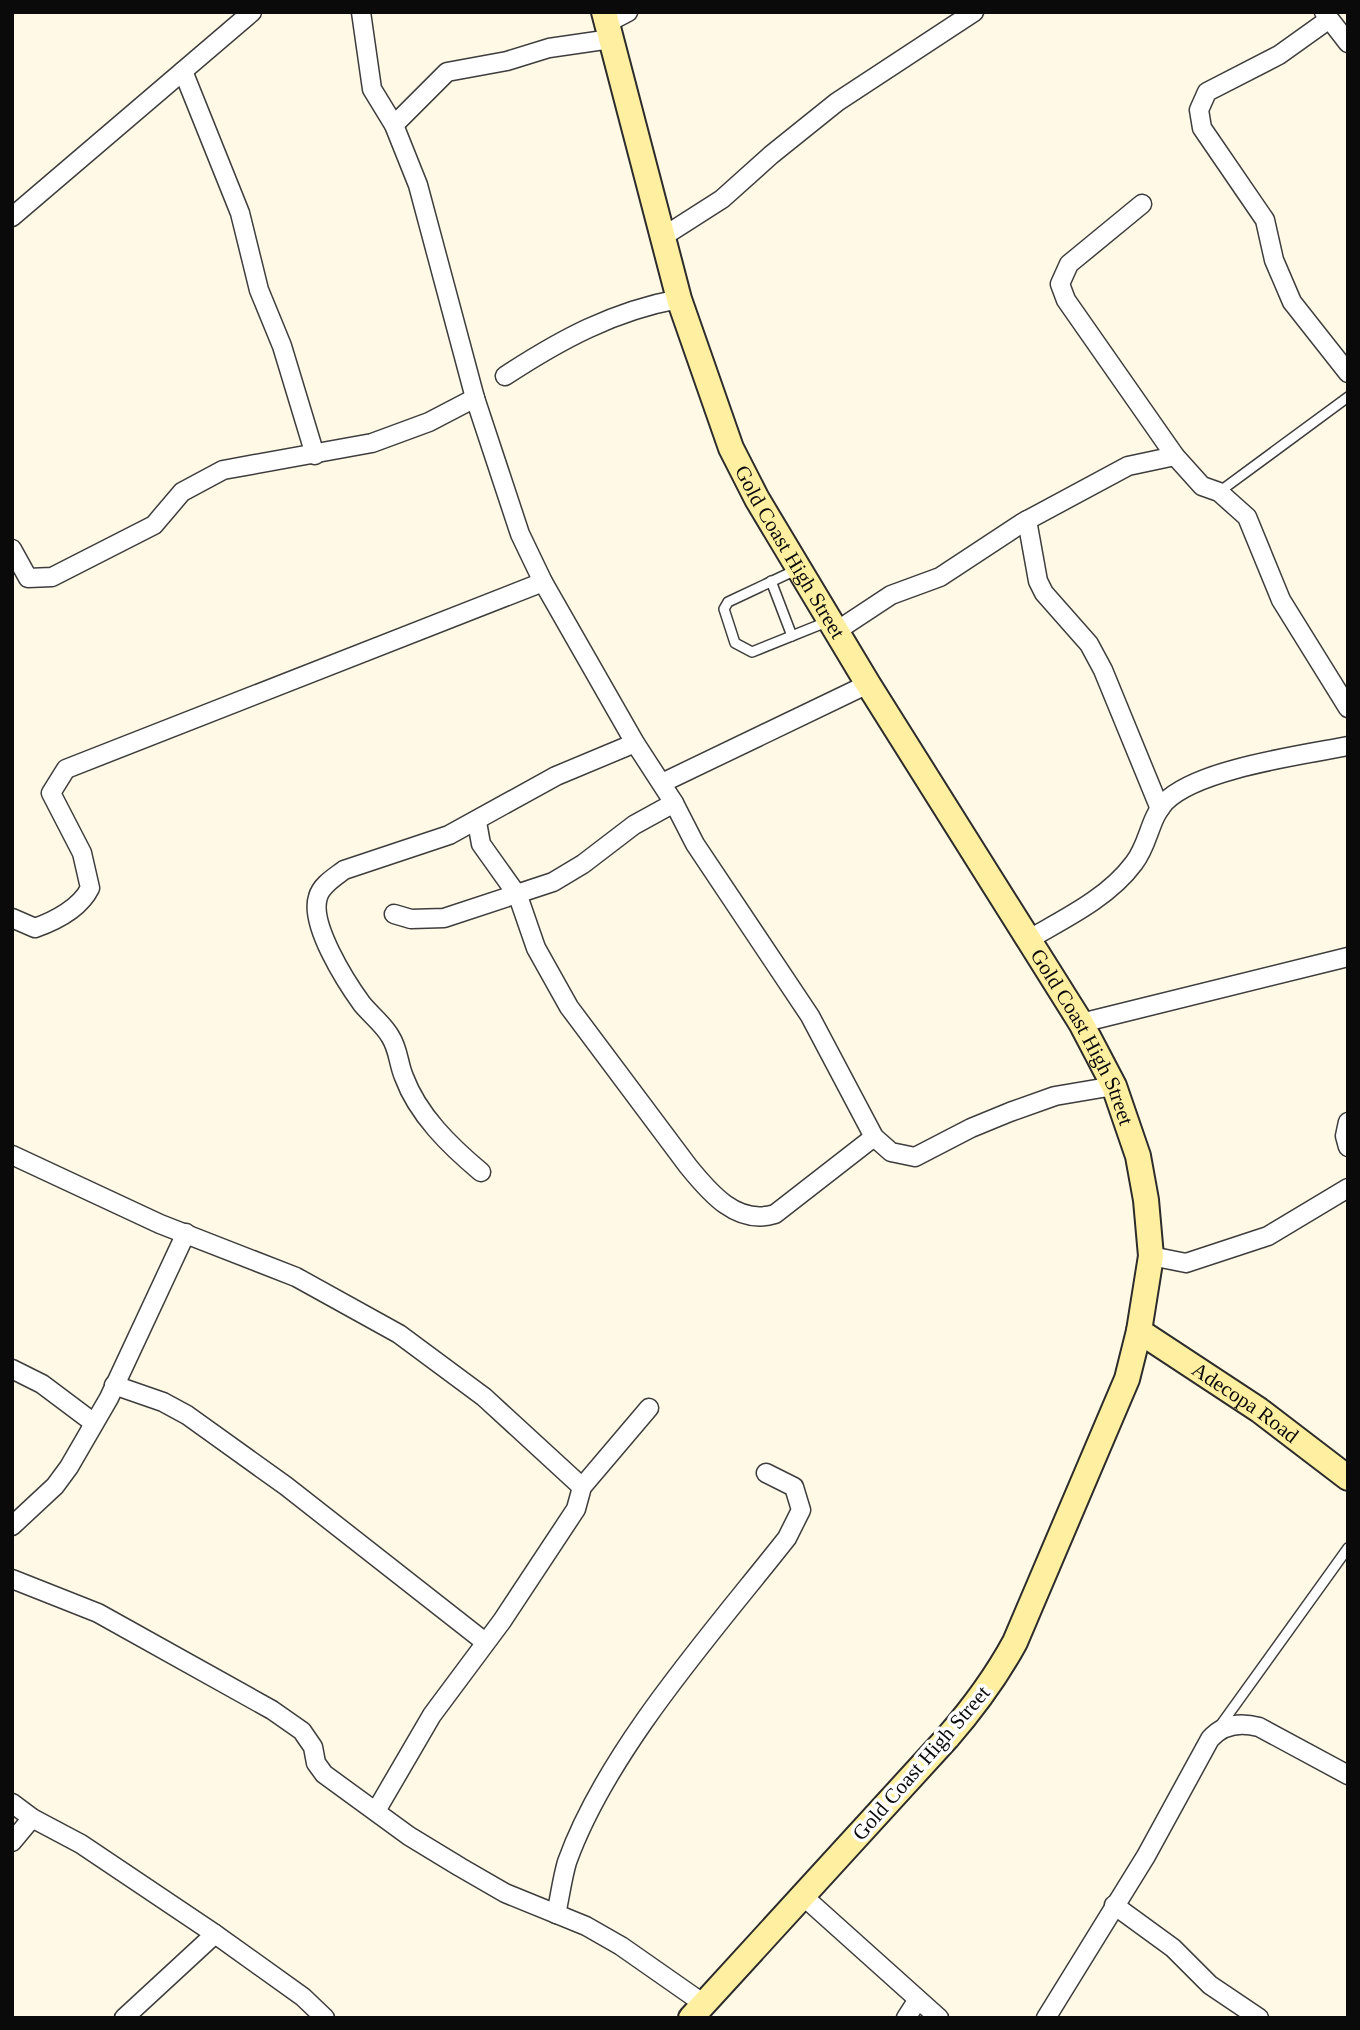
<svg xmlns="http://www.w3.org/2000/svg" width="1360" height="2030" font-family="'Times New Roman',serif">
<rect width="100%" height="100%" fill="#fff9e6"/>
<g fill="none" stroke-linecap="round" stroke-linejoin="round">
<defs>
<g id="lane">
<path d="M1219,492L1348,397"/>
<path d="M798,569L728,602L724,609L735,643L752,652L829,621"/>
<path d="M771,581L792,636"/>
<path d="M1220,1726L1348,1548"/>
</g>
<g id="street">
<path d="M361,12L372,89L394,125L418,185L475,398L520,534L543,582L635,743L674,803L695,844L810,1016L874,1137L891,1152L915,1157L971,1128L1010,1112L1055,1096L1114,1086"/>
<path d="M1324,12L1348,43"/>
<path d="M1328,20L1279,55L1207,92L1199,110L1202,128L1265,220L1274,260L1292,302L1348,373"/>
<path d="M607,23L628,12"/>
<path d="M183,71L240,213L259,290L282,346L315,455"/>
<path d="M394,125L447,72L507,61L549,48L611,39"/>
<path d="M1142,204L1069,264L1060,284L1066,300L1175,456L1202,486L1219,492L1247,517L1281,600L1348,708"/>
<path d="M12,217L252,12"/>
<path d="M661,238L722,199L771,155L837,102L974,12"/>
<path d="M505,376C560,340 613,311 679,299"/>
<path d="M1027,520L1038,581L1044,593L1089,644L1103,670L1160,809"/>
<path d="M12,549L28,578L52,577L154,525L182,492L223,470L372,443L429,422L475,398"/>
<path d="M838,630L891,595L940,577L1022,523L1128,466L1175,456"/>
<path d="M662,783L868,684"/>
<path d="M477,822L481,844L518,896L536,948L569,1007L688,1166C709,1192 737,1226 775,1214L874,1137"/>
<path d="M394,914L411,919L444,918L553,882L583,864L634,825L674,803"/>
<path d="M12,918L35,928C55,921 80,908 90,888L82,853L51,793L66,769L543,582"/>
<path d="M1031,938C1066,918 1109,897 1134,863C1149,844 1149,819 1165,802C1197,769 1302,755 1348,746"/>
<path d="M1081,1023L1348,957"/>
<path d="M1348,1122L1345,1136L1348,1147"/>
<path d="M12,1155L160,1224L296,1277L399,1334L484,1397L582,1487"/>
<path d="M481,1172C450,1146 418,1115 404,1077C398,1063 399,1050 390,1036C383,1024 371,1015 362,1004C346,982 309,924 318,897C321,885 335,877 344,870L449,835L556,776L635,743"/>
<path d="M1151,1256L1186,1263L1268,1236L1348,1188"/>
<path d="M12,1369L42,1384L94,1423"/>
<path d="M114,1385L163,1402L187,1415L286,1486L485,1642"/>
<path d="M12,1526L55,1486L69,1467L109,1398L186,1233"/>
<path d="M12,1579L98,1613L272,1710L302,1731L313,1747L316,1763L324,1774L409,1836L460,1867L505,1893L586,1926L621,1946L704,2004"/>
<path d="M12,1803L32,1818L81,1844L215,1934L303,1997L325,2018"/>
<path d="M376,1811L432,1715L502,1621L576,1509L582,1487L649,1408"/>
<path d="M12,1842L32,1818"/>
<path d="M803,1896L939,2018"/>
<path d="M1114,1905L1173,1948L1210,1985L1259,2018"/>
<path d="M556,1914C560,1897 562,1879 567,1862C607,1750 713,1632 787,1538L801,1510L794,1487L766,1473"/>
<path d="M124,2018L215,1934"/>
<path d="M906,2018L917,2001"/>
<path d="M1046,2018L1146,1856L1210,1739C1223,1724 1240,1722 1259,1727L1348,1775"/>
</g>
<g id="secondary">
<path id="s1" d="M604,12L679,299L731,448L757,499L868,684L1081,1023L1114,1086L1138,1156L1146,1200L1151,1256L1139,1331L1127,1379L1015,1642C996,1677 974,1707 947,1738L691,2018"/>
<path id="s2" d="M1139,1331L1259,1410L1348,1478"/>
</g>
</defs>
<use href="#lane" stroke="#3d3d3d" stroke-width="12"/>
<use href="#street" stroke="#3d3d3d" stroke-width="21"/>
<use href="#secondary" stroke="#2c2c2c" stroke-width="28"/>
<use href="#lane" stroke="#fff" stroke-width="9"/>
<use href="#street" stroke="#fff" stroke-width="18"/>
<use href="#secondary" stroke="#fff0a1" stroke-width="24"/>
</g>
<g text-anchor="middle" stroke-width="7" stroke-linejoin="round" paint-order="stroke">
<g font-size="21" fill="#0a0a0a" stroke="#fff">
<text dy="7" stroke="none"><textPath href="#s1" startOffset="574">Gold Coast High Street</textPath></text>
<text dy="7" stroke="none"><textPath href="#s1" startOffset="1141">Gold Coast High Street</textPath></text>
<text dy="7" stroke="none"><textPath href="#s2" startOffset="128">Adecopa Road</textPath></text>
<text transform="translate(921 1763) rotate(-49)" y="7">Gold Coast High Street</text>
</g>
</g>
<rect width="1360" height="2030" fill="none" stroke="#0a0a0a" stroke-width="28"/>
</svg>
